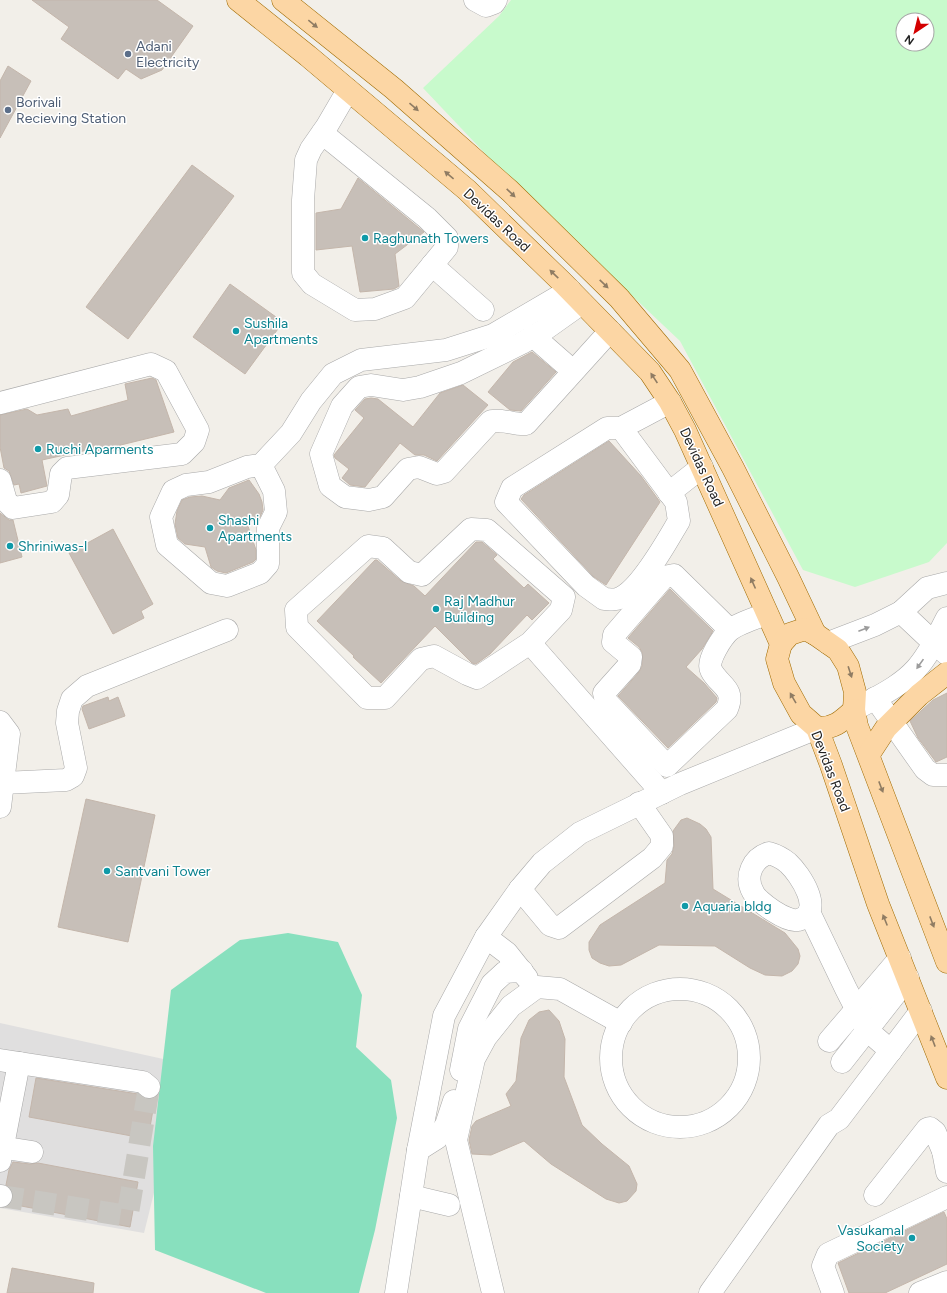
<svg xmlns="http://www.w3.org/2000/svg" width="947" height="1293" viewBox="0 0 947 1293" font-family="Figtree,sans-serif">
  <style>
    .residential { fill: #e0dfdf }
    .park { fill: #c8facc; fill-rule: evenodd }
    .pitch { fill: #88e0be }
    .building { fill: #c7bfb8; stroke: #c4b6ab }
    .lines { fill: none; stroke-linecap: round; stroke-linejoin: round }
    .minor-tunnel { stroke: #c8c6c1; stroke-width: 22; stroke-dasharray: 22 11; stroke-linecap: butt }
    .minor-casing { stroke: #a9a9a9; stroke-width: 23 }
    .major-casing { stroke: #a06b00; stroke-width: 23 }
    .minor { stroke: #fff; stroke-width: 22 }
    .major { stroke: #fcd6a4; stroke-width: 22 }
    .oneway { fill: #8f7c63 }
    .oneway2 { fill: #9c9c9c }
    .service-dot { fill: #5c6f8a; stroke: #fff; stroke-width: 1.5 }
    .culture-dot { fill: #0f9aa8; stroke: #fff; stroke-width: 1.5 }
    .labels { text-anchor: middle; stroke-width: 3; stroke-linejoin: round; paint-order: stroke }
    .service-label { font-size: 14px; fill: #4e5e75; stroke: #fff; text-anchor: start }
    .street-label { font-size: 14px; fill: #222; stroke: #fff }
    .culture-label { font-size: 14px; fill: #0d838f; stroke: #fff; text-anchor: start }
  </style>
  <rect width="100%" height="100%" fill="#f2efe9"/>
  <!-- residential -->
  <path class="residential" d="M0,1023L186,1064L144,1233L0,1208Z"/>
  <!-- park -->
  <path class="park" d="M511,0H947V543L929,562L855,587L803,570L680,341L517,187L423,88L499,16ZM903,20H927V44H903Z"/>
  <!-- pitch -->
  <path class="pitch" d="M288,933L338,942L362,995L356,1047L391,1080L397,1118L375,1230L359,1293H266L155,1250L153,1146L171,990L240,940Z"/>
  <!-- building -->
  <g class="building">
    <path d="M32,0H157L193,26L162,70L141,79L126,69L118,79L61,39L69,27Z"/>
    <path d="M8,66L31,81L0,138V81Z"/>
    <path d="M192,165L234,196L128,339L86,307Z"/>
    <path d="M358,178L424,232L395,254L399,286L394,289L360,292L352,246L316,250V213L341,209Z"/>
    <path d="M230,284L283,322L245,374L193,337Z"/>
    <path d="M532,352L556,372L521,411L510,410L488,392L513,362Z"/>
    <path d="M152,378L156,380L174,432L92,452V449L42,460L47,486L21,493L19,484L14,485L9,471L4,468L0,447V415L27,409L37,415L68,409L71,416L128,400L125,384Z"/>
    <path d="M463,385L488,405L437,461L424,455H415L400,443L365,487L350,485L342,478L349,469L335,458L334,455L364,418L355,410L365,399L371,398L378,399L413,427L440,393Z"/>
    <path d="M609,441L641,476L660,502L606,585L594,577L521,499L524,495Z"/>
    <path d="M249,480L259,494L262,502L263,510L260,517L247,523L256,550V559L253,562L226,573L217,571L211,567L205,547L185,544L178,538L175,524L177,511L182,500L190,497L202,496L220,500L229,488Z"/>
    <path d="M0,513L9,520H13L22,557L0,563Z"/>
    <path d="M113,529L153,604L141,611L144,618L113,634L69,553Z"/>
    <path d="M476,542H482L497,555L493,559L524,588L528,584L549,603L532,620L527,615L490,654L476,664L472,663L435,626L381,683L353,657L354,656L317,621L375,560H377L401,581L414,586L425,596Z"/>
    <path d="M670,589L713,631L702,649L686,667L704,683L717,698L716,702L668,748L618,696L639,672L642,666V652L639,647L628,638Z"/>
    <path d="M947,693V757L936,762L918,738L910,721L933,700Z"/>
    <path d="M108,697L109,701L118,697L125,716L89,729L82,709L83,706Z"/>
    <path d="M86,799L155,815L128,942L58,927Z"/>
    <path d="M687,818L700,824L706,829L711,837L713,889L785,933L798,949L800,956L798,964L792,971L782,976L765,975L750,968L715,946L659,945L621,965L609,966L600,963L592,958L589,950V942L600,925L665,883L667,860L672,854L674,846L673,831L681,820Z"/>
    <path d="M549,1010L559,1021L565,1039L564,1077L582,1125L602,1144L629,1166L637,1184L636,1191L627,1201L619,1203L606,1199L551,1164L524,1141L491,1155L472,1154L469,1140L472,1126L476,1121L511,1106L506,1094L516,1081L521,1038L529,1020L539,1012Z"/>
    <path d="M36,1078L138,1094L147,1099L155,1098L148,1139L29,1117Z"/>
    <path d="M13,1162L30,1164L38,1163L138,1182L130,1227L11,1204L13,1196L12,1189L6,1185L9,1170Z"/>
    <path d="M944,1212L947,1219V1264L885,1293H849L838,1263Z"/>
    <path d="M12,1268L94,1283L93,1293H7Z"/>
  </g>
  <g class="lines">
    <!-- minor-tunnel -->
    <path class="minor-tunnel" d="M1,1196L121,1215L128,1213L149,1087"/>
    <defs>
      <g id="minor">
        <path d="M475,0L486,6L494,3L496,0"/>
        <path d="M322,133L427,218L447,238V247L405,298L375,309L355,310L312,284L303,273V200L306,160L311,149L327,126L348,90"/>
        <path d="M432,265L483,310"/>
        <path d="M582,303L544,330L522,343L461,373L420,387L403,390L371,385L359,387L342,406L321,454L330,486L345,497L369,500L383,497L408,469L419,467L437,474L444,472L491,421C504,419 514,425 526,424L610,331"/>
        <path d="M533,336L573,371"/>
        <path d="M0,403L151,364L166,371L198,430L194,442L182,454L67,468L61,474L58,495L52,502L13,508L6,501L0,480"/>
        <path d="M621,428L676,502L679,521C667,541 639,593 617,599C613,600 608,599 604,599L586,586L506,502L512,488L607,428H621L670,402"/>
        <path d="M261,465L274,491L276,512L268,528V564L260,573L227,586L211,583L167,545L161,517L173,491L186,485L209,482L247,467L261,465L291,433L311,401L333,374L361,360L446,350L493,335L570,290"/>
        <path d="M669,493L702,467"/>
        <path d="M901,612L934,643L947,654"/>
        <path d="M730,630L674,575L664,577L614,635L613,642L631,657L630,664L604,693L606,701L667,766L727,709C736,688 719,686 711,670C706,661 723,636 730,630C736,625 758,617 767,614"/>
        <path d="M530,643L477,678L467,674L434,656L421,659L385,698H367L297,627L296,610L368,546L383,548L409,572L422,575L471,529L487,530L564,597L561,610L530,643L662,793"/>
        <path d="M828,643L875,625L901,612L927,588L947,583"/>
        <path d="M875,698L925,769L933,775H947"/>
        <path d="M854,710C875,698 900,687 916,669C929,655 938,635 947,618"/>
        <path d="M0,722L9,734L0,807"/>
        <path d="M3,783L66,780L73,776L76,768L67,723L68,711L72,699L87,686L227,630"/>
        <path d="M769,853C776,855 782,858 788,863C800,874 826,913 798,920C788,923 757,902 753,892C744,876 753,858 769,853Z"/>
        <path d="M520,889L550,925L559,928L652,858L662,846V836L639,803"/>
        <path d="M809,912L846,989L867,1030L891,1051"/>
        <path d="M486,937L507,953L527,978"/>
        <circle cx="680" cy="1058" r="69"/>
        <path d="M829,1041L900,958"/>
        <path d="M0,1060L143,1082L149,1087"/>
        <path d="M842,1062L908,978"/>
        <path d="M461,1070L469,1029L492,984L505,972L522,971"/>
        <path d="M0,1147L32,1152"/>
        <path d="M947,1148L943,1151L947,1172"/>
        <path d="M418,1150L437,1138L446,1125L454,1101"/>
        <path d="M0,1161L19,1063"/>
        <path d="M875,1195L927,1129L930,1128L935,1132L943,1151"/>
        <path d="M0,1196H1"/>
        <path d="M411,1196L449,1205"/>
        <path d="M396,1293L418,1150L444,1016L486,937L520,889L542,863L580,833L680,784L817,728"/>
        <path d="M493,1293L456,1140L474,1059L486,1037L511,1006L537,987L560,989L621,1023"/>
        <path d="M710,1293L829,1125L839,1119L921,1011"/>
        <path d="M833,1293L823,1266L828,1254L947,1197"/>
        <path d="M920,1293L947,1282"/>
      </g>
      <g id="major">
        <path d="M238,0L308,56L467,190L563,283L650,372L670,402L685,430L781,644L777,659L784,683L801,714L817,728L831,765L878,904L947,1078"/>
        <path d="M283,0L394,89L510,191L619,298L680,370L733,468L788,577L815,634"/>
        <path d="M781,644L790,634L805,629L815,634L838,650L848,666L855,692L854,710L857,726L947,962"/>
        <path d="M817,728C834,729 842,721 854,710"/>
        <path d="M869,754L886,728L919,695L947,673"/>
      </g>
    </defs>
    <!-- minor casing -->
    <use href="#minor" class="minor-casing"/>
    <!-- major casing -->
    <use href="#major" class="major-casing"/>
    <!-- minor -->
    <use href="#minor" class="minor"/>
    <!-- major -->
    <use href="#major" class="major"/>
  </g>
  <!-- one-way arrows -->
  <defs><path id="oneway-solid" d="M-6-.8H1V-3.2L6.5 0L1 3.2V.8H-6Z"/></defs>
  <g class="oneway">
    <use href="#oneway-solid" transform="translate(313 24) rotate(39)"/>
    <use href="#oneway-solid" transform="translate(414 107) rotate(41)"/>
    <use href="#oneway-solid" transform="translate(449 175) rotate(-140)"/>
    <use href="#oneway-solid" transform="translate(511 193) rotate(44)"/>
    <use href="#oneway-solid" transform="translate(554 274) rotate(-136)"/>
    <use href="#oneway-solid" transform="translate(604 284) rotate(44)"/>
    <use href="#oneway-solid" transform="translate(654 378) rotate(-124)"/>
    <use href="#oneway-solid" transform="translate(753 583) rotate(-114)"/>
    <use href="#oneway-solid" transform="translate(850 672) rotate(72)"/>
    <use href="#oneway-solid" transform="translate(793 698) rotate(-120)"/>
    <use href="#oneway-solid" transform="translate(881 787) rotate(69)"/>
    <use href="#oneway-solid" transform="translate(885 920) rotate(-112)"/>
    <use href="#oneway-solid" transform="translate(932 922) rotate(69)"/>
    <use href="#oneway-solid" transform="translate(933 1041) rotate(-111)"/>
  </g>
  <g class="oneway2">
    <use href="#oneway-solid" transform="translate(864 629) rotate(-21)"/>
    <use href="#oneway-solid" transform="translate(920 664) rotate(125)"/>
  </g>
  <!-- markers -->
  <g class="service-dot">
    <circle cx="128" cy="54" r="4"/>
    <circle cx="8" cy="110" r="4"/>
  </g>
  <g class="culture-dot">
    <circle cx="365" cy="238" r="4"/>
    <circle cx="236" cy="331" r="4"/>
    <circle cx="38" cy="449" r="4"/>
    <circle cx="210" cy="528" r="4"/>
    <circle cx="10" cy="546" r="4"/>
    <circle cx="436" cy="609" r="4"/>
    <circle cx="107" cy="871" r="4"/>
    <circle cx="685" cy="906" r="4"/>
    <circle cx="912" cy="1238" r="4"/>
  </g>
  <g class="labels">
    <!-- service labels -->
    <g class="service-label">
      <text x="136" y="51">Adani<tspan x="136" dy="16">Electricity</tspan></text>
      <text x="16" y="107">Borivali<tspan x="16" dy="16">Recieving Station</tspan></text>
    </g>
    <!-- street labels -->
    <g class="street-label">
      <text transform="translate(497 220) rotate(43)" y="5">Devidas Road</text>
      <text transform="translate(702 467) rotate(65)" y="5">Devidas Road</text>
      <text transform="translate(831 771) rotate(69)" y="5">Devidas Road</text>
    </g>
    <!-- culture labels -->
    <g class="culture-label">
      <text x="373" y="243">Raghunath Towers</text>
      <text x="244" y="328">Sushila<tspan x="244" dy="16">Apartments</tspan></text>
      <text x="46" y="454">Ruchi Aparments</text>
      <text x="218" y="525">Shashi<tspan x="218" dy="16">Apartments</tspan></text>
      <text x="18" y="551">Shriniwas-I</text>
      <text x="444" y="606">Raj Madhur<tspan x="444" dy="16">Building</tspan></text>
      <text x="115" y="876">Santvani Tower</text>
      <text x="693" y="911">Aquaria bldg</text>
      <text x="904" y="1235" text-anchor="end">Vasukamal<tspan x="904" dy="16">Society</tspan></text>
    </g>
  </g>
  <!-- north arrow -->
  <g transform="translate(915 32) rotate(215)"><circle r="19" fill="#ffffff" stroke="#a7a7a7"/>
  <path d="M0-3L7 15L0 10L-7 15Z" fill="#d40000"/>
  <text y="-6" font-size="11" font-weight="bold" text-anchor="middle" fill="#222222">N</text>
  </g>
</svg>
